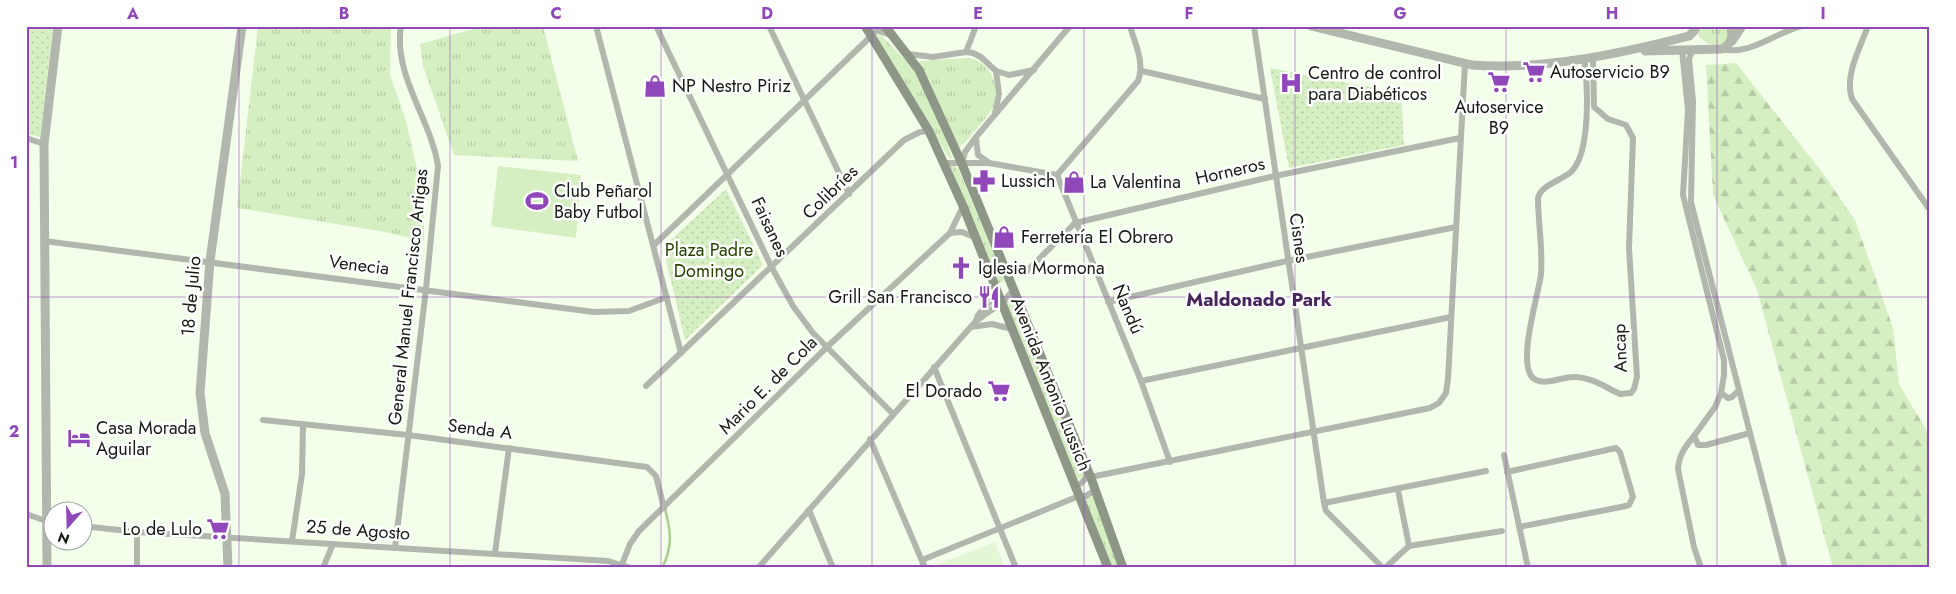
<svg xmlns="http://www.w3.org/2000/svg" width="1956" height="594" viewBox="0 0 1956 594" font-family="Jost,sans-serif">
  <style>
    .built { fill: #e4f6d6 }
    .grass { fill: url(#grass-tufts) }
    .forest { fill: url(#forest-firs) }
    .park { fill: url(#park-dots) }
    .pitch { fill: #d6efc2 }
    .lines { fill: none; stroke-linecap: round; stroke-linejoin: round }
    .stream { stroke: #abcc8f; stroke-width: 2.5 }
    .minor { stroke: #b1b7ac; stroke-width: 6 }
    .tertiary { stroke: #b1b7ac; stroke-width: 9 }
    .secondary { stroke: #8d9687; stroke-width: 9 }
    .grid { fill: none; stroke: #9047ba; stroke-width: 1; stroke-opacity: 0.55 }
    .labels { text-anchor: middle; stroke-width: 5; stroke-linejoin: round; paint-order: stroke }
    .poi-label { font-size: 18px; fill: #161b12; stroke: #fff; text-anchor: start }
    .street-label { font-size: 18px; fill: #161b12; stroke: #fff }
    .park-label { font-size: 18px; fill: #274300; stroke: #fff }
    .neighbourhood-label { font-size: 19px; font-weight: bold; fill: #48255d; stroke: #fff }
    .neatline { fill: none; stroke: #9047ba; stroke-width: 2 }
    .grid-label { font-size: 16px; text-anchor: middle; font-weight: bold; fill: #9047ba }
  </style>
  <defs>
    <pattern id="grass-tufts" width="24" height="20" patternUnits="userSpaceOnUse" patternTransform="scale(1.25)"><rect width="24" height="20" fill="#d6efc2"/><path d="M3 7l-1-3M5 7V3M7 7l1-3M15 17l-1-3M17 17v-4M19 17l1-3" fill="none" stroke="#b7cca6"/></pattern>
    <pattern id="forest-firs" width="22" height="20" patternUnits="userSpaceOnUse" patternTransform="scale(1.25)"><rect width="22" height="20" fill="#d6efc2"/><path d="M5 1l3.5 6h-7zM16 11l3.5 6h-7z" fill="#b7cca6"/></pattern>
    <pattern id="park-dots" width="8" height="8" patternUnits="userSpaceOnUse" patternTransform="scale(1.25)"><rect width="8" height="8" fill="#d6efc2"/><path d="M2 2h.1M6 6h.1" fill="none" stroke="#b7cca6" stroke-width="1.8" stroke-linecap="round"/></pattern>
  </defs>
  <rect width="100%" height="100%" fill="#f4ffeb"/>
  <!-- built -->
  <path class="built" d="M995,542L1005,568H937L936,565Z"/>
  <!-- grass -->
  <g class="grass">
    <path d="M258,26H391L390,75L406,121L424,200V241L380,231L237,208Z"/>
    <path d="M484,26H543L578,161L454,155L423,66L420,44Z"/>
    <path d="M1704,26H1723L1728,32V39L1722,45L1708,44L1699,37V30Z"/>
    <path d="M879,33L914,69L945,137L952,158H949L876,36Z"/>
    <path d="M968,58C990,61 1001,85 993,106C990,114 981,123 975,131C970,136 965,144 959,147L919,61Z"/>
    <path d="M950,165L958,168L1005,280L998,284Z"/>
    <path d="M1012,298L1086,475L1077,480L1005,303Z"/>
    <path d="M1093,496L1120,568H1112L1085,499Z"/>
  </g>
  <!-- forest -->
  <path class="forest" d="M1736,63L1822,172L1855,220L1893,328L1899,384L1930,436V568H1833L1757,290L1713,195L1706,65Z"/>
  <!-- park -->
  <g class="park">
    <path d="M26,26H53L40,137L26,133Z"/>
    <path d="M1270,68L1401,93L1404,145L1289,168Z"/>
    <path d="M726,189L763,265L685,340L663,247Z"/>
  </g>
  <!-- pitch -->
  <path class="pitch" d="M498,166L581,175L576,238L491,226Z"/>
  <g class="lines">
    <!-- stream -->
    <path class="stream" d="M662,568C673,547 671,531 665,509"/>
    <!-- minor -->
    <g class="minor">
      <path d="M596,26L681,353"/>
      <path d="M656,26L772,268L793,306L813,333L893,414"/>
      <path d="M769,26L849,194"/>
      <path d="M1254,26L1324,503L1326,511L1383,568"/>
      <path d="M1868,26C1860,48 1844,76 1852,99L1930,210"/>
      <path d="M1722,49C1750,56 1776,32 1802,26"/>
      <path d="M1682,50L1688,110L1683,195L1724,360V375L1721,393L1715,407L1694,436L1698,445H1706L1750,433L1691,202L1693,101L1689,59L1693,49"/>
      <path d="M966,52L976,26"/>
      <path d="M908,54L933,57L966,52L973,53L981,57L996,71L999,94L995,113"/>
      <path d="M1584,58C1588,85 1591,153 1571,172C1562,180 1541,185 1538,198C1538,223 1543,249 1541,274C1539,294 1514,370 1536,380C1547,385 1562,377 1574,377C1591,377 1605,387 1620,394L1631,393L1634,389L1637,377L1629,248L1633,138L1626,125L1608,119L1594,107L1593,57"/>
      <path d="M996,71L1009,75L1034,70"/>
      <path d="M1142,71L1265,99"/>
      <path d="M26,138L44,144"/>
      <path d="M976,138L978,155L988,162"/>
      <path d="M944,163H989L1057,175L1141,381L1170,462"/>
      <path d="M962,164L965,152L976,137L1070,26"/>
      <path d="M1057,175L1138,81C1145,62 1135,44 1130,26"/>
      <path d="M950,233L962,232L974,237"/>
      <path d="M44,241L594,312L629,311L667,297"/>
      <path d="M654,245L865,42L877,30L890,35"/>
      <path d="M1026,272L1075,223L1275,176L1460,138"/>
      <path d="M1108,302L1287,261L1456,227"/>
      <path d="M976,321L1004,301L1014,289"/>
      <path d="M971,327L992,324L1012,329"/>
      <path d="M934,367L1016,568"/>
      <path d="M1141,381L1451,317"/>
      <path d="M646,386L904,140L920,132L929,131"/>
      <path d="M1721,393L1728,398L1732,397L1738,391"/>
      <path d="M263,420L408,435L647,467L656,476L664,508"/>
      <path d="M1750,433L1785,568"/>
      <path d="M1694,436C1685,447 1679,455 1678,469L1694,547L1701,568"/>
      <path d="M870,439L925,568"/>
      <path d="M1504,455L1528,568"/>
      <path d="M1507,472L1616,448L1620,452L1633,497L1629,505L1626,506L1519,527"/>
      <path d="M1076,488L1086,478L1430,408L1439,403L1446,393L1448,379L1465,63"/>
      <path d="M1398,490L1409,546"/>
      <path d="M1324,503L1486,471"/>
      <path d="M809,510L833,568"/>
      <path d="M26,514L52,523"/>
      <path d="M82,526L137,532L608,561L631,568"/>
      <path d="M137,532V568"/>
      <path d="M292,541L302,474L303,424"/>
      <path d="M395,548L426,289L438,166C431,119 393,76 401,26"/>
      <path d="M495,553L509,448"/>
      <path d="M922,560L1079,496H1086L1095,490"/>
      <path d="M621,567L630,544L639,531L827,347L950,233L963,206"/>
      <path d="M323,568L333,544"/>
      <path d="M758,568L976,321L978,315L997,294"/>
      <path d="M1385,568L1409,546L1502,531"/>
    </g>
    <!-- tertiary -->
    <g class="tertiary">
      <path d="M1311,26L1472,65C1545,70 1619,54 1689,36L1695,30"/>
      <path d="M1732,41L1742,26"/>
      <path d="M1645,51L1722,49C1732,44 1734,36 1730,26"/>
      <path d="M47,568L44,144L58,26"/>
      <path d="M228,568L225,494L205,433L200,393L210,261L242,26"/>
    </g>
    <!-- secondary -->
    <g class="secondary">
      <path d="M865,26L929,131L963,206L1108,568"/>
      <path d="M885,26L919,70L962,164L1091,478L1123,568"/>
    </g>
  </g>
  <!-- grid -->
  <path class="grid" d="M239,26V568M450,26V568M661,26V568M872,26V568M1084,26V568M1295,26V568M1506,26V568M1717,26V568M26,297H1930"/>
  <!-- icons -->
  <defs>
    <symbol id="supermarket-bare" viewBox="-9 -9 18 18"><path d="M-6-5.5h2.5l.6 2H6L4.5 2H-2.5L-4.4-4H-6ZM-1.5 3.2a1.3 1.3 0 1 0 .1 0ZM3 3.2a1.3 1.3 0 1 0 .1 0Z" fill="#9047ba" stroke="#fff" stroke-width="2.5" paint-order="stroke"/></symbol>
    <symbol id="hospital-bare" viewBox="-9 -9 18 18"><path d="M-5-5h3v3.5h4V-5h3V5h-3V1.5h-4V5h-3Z" fill="#9047ba" stroke="#fff" stroke-width="2.5" paint-order="stroke"/></symbol>
    <symbol id="shop-bare" viewBox="-9 -9 18 18"><path d="M-5-2.5h2.3a2.7 3.5 0 0 1 5.4 0H5L5.5 6h-11ZM-1.5-2.5h3a1.5 2.3 0 0 0-3 0Z" fill="#9047ba" stroke="#fff" stroke-width="2.5" paint-order="stroke"/></symbol>
    <symbol id="pharmacy-bare" viewBox="-9 -9 18 18"><path d="M-2-6h4v4h4v4h-4v4h-4v-4h-4v-4h4Z" fill="#9047ba" stroke="#fff" stroke-width="2.5" paint-order="stroke"/></symbol>
    <symbol id="stadium-bare" viewBox="-9 -9 18 18"><path d="M0-5a6.5 5 0 1 0 0 10a6.5 5 0 1 0 0-10ZM-3.5-1.8h7v3.6h-7Z" fill="#9047ba" stroke="#fff" stroke-width="2.5" paint-order="stroke"/></symbol>
    <symbol id="church-bare" viewBox="-9 -9 18 18"><path d="M-1.2-6h2.4v3.5h3.3v2.4h-3.3V6h-2.4V-.1h-3.3v-2.4h3.3Z" fill="#9047ba" stroke="#fff" stroke-width="2.5" paint-order="stroke"/></symbol>
    <symbol id="restaurant-bare" viewBox="-9 -9 18 18"><path d="M-5-6h1v4h1v-4h1v4h1v-4h1v5L-1.5 .5V6h-2V.5L-5-1ZM5-6V6H3V1.5H1.5Q1.5-4 5-6Z" fill="#9047ba" stroke="#fff" stroke-width="2.5" paint-order="stroke"/></symbol>
    <symbol id="hotel-bare" viewBox="-9 -9 18 18"><path d="M-6-4.5h1.5V1H6V5H4.5V3h-9V5H-6ZM-4 0a1.8 1.8 0 1 1 3.6 0ZM.5 0V-2.5h3Q6-2.5 6 0Z" fill="#9047ba" stroke="#fff" stroke-width="2.5" paint-order="stroke"/></symbol>
  </defs>
  <g fill-rule="evenodd">
    <use href="#supermarket-bare" x="1518" y="56" width="32" height="32"/>
    <use href="#supermarket-bare" x="1483" y="66" width="32" height="32"/>
    <use href="#hospital-bare" x="1275" y="67" width="32" height="32"/>
    <use href="#shop-bare" x="639" y="70" width="32" height="32"/>
    <use href="#pharmacy-bare" x="968" y="165" width="32" height="32"/>
    <use href="#shop-bare" x="1058" y="166" width="32" height="32"/>
    <use href="#stadium-bare" x="521" y="185" width="32" height="32"/>
    <use href="#shop-bare" x="988" y="221" width="32" height="32"/>
    <use href="#church-bare" x="945" y="252" width="32" height="32"/>
    <use href="#restaurant-bare" x="973" y="281" width="32" height="32"/>
    <use href="#supermarket-bare" x="983" y="375" width="32" height="32"/>
    <use href="#hotel-bare" x="63" y="422" width="32" height="32"/>
    <use href="#supermarket-bare" x="202" y="513" width="32" height="32"/>
  </g>
  <g class="labels">
    <!-- poi labels -->
    <g class="poi-label">
      <text x="1550" y="78">Autoservicio B9</text>
      <text x="1308" y="79">Centro de control<tspan x="1308" dy="21">para Diabéticos</tspan></text>
      <text x="672" y="92">NP Nestro Piriz</text>
      <text x="1499" y="113" text-anchor="middle">Autoservice<tspan x="1499" dy="21">B9</tspan></text>
      <text x="1001" y="187">Lussich</text>
      <text x="1090" y="188">La Valentina</text>
      <text x="554" y="197">Club Peñarol<tspan x="554" dy="21">Baby Futbol</tspan></text>
      <text x="1021" y="243">Ferretería El Obrero</text>
      <text x="978" y="274">Iglesia Mormona</text>
      <text x="972" y="303" text-anchor="end">Grill San Francisco</text>
      <text x="982" y="397" text-anchor="end">El Dorado</text>
      <text x="96" y="434">Casa Morada<tspan x="96" dy="21">Aguilar</tspan></text>
      <text x="202" y="535" text-anchor="end">Lo de Lulo</text>
    </g>
    <!-- street labels -->
    <g class="street-label">
      <text transform="translate(1230 171) rotate(-13)" y="6">Horneros</text>
      <text transform="translate(830 192) rotate(-44)" y="6">Colibríes</text>
      <text transform="translate(770 227) rotate(65)" y="6">Faisanes</text>
      <text transform="translate(1299 238) rotate(82)" y="6">Cisnes</text>
      <text transform="translate(359 265) rotate(7)" y="6">Venecia</text>
      <text transform="translate(191 296) rotate(-85)" y="6">18 de Julio</text>
      <text transform="translate(408 297) rotate(-84)" y="6">General Manuel Francisco Artigas</text>
      <text transform="translate(1128 309) rotate(67)" y="6">Ñandú</text>
      <text transform="translate(1620 348) rotate(-92)" y="6">Ancap</text>
      <text transform="translate(1051 384) rotate(68)" y="6">Avenida Antonio Lussich</text>
      <text transform="translate(768 385) rotate(-45)" y="6">Mario E. de Cola</text>
      <text transform="translate(480 429) rotate(7)" y="6">Senda A</text>
      <text transform="translate(358 530) rotate(4)" y="6">25 de Agosto</text>
    </g>
    <!-- park labels -->
    <g class="park-label">
      <text x="709" y="256">Plaza Padre<tspan x="709" dy="21">Domingo</tspan></text>
    </g>
    <!-- neighbourhood labels -->
    <g class="neighbourhood-label">
      <text x="1259" y="306">Maldonado Park</text>
    </g>
  </g>
  <!-- border -->
  <rect width="1956" height="594" fill="none" stroke="#ffffff" stroke-width="55"/>
  <!-- north arrow -->
  <g transform="translate(68 526) rotate(200)"><circle r="24" fill="#ffffff" stroke="#a2a4a0"/>
  <path d="M0-4L9 19L0 12L-9 19Z" fill="#9047ba"/>
  <text y="-8" font-size="14" font-weight="bold" text-anchor="middle" fill="#161b12">N</text>
  </g>
  <rect x="28" y="28" width="1900" height="538" class="neatline"/>
  <g class="grid-label">
    <text x="133" y="19">A</text>
    <text x="344" y="19">B</text>
    <text x="556" y="19">C</text>
    <text x="767" y="19">D</text>
    <text x="978" y="19">E</text>
    <text x="1189" y="19">F</text>
    <text x="1400" y="19">G</text>
    <text x="1612" y="19">H</text>
    <text x="1823" y="19">I</text>
    <text x="14" y="168">1</text>
    <text x="14" y="437">2</text>
  </g>
</svg>
